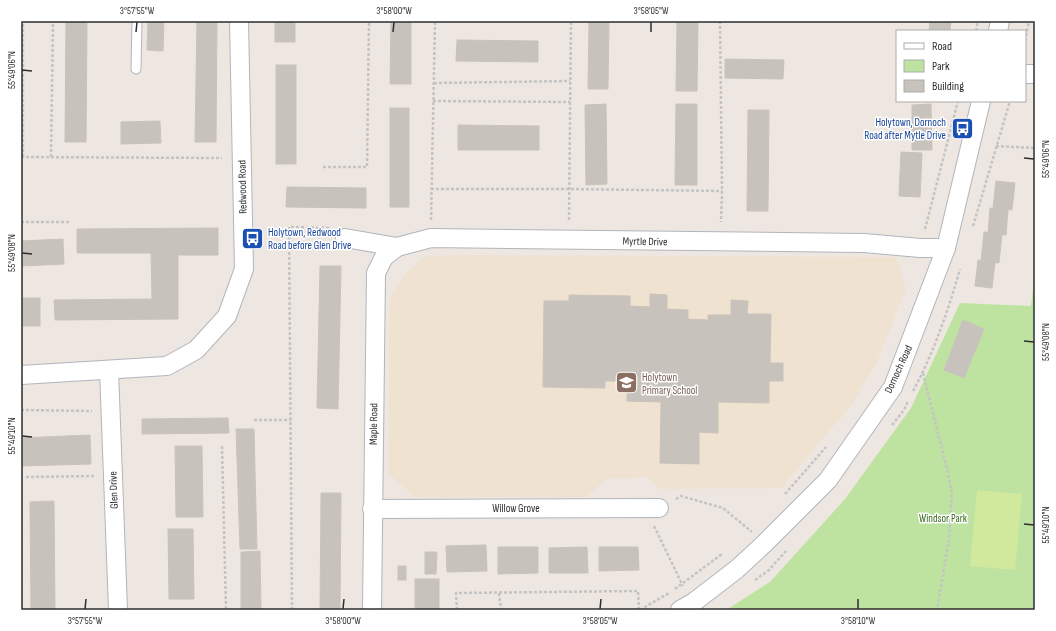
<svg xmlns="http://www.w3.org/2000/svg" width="1056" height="631" viewBox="0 0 1056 631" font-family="'Sofia Sans Condensed',sans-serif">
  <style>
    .education { fill: #efe2d1 }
    .green { fill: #bee3a0 }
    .pitch { fill: #d1e99c }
    .building { fill: #c7c2bc; stroke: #cac3ba }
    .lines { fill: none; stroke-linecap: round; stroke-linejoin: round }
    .service-casing { stroke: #b1b5bd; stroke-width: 11 }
    .minor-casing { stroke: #b1b5bd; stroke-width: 20 }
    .path { stroke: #c4c4c4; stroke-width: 2.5; stroke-dasharray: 3 2; stroke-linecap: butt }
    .service { stroke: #fff; stroke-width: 9 }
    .minor { stroke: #fff; stroke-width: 18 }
    .ticks { fill: none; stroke: #2e2e2e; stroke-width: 1.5 }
    .labels { text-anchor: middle; stroke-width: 3; stroke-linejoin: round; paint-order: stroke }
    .transit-label { font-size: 11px; fill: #164399; stroke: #fff; text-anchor: end }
    .street-label { font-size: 11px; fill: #2e2e2e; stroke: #fff }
    .education-label { font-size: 11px; fill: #785e54; stroke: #fff; text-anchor: start }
    .park-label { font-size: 11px; fill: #366b1d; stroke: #fff }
    .neatline { fill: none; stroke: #2e2e2e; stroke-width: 1.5 }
    .ticks-label { font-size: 10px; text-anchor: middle; fill: #2e2e2e }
  </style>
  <rect width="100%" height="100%" fill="#eee7e1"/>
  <!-- education -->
  <path class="education" d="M449,255L896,257L906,289L877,362L852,404L781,488L660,489L647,477L606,479L587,497H415L389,474V312L391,294L406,273L424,257Z"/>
  <!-- green -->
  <path class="green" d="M1035,273V610H726L770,582L845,499L911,408L960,303L1031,306Z"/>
  <!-- pitch -->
  <path class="pitch" d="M977,490L1022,494L1015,570L970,566Z"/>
  <!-- building -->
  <g class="building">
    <path d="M66,21H87L86,142H65Z"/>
    <path d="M148,21H164L163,51L147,50Z"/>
    <path d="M197,21H217L216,142H195Z"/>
    <rect x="275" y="21" width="20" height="21"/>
    <path d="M391,21H411V84H390Z"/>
    <path d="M589,21H609L608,89H588Z"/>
    <path d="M677,21H698L697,91H676Z"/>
    <path d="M930,21H951L950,31H929Z"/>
    <path d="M457,40L538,41V62L456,61Z"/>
    <path d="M725,59L784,60L783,79L725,78Z"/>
    <rect x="276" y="65" width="20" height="99"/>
    <path d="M606,104L607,184L586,185L585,105Z"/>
    <path d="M676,104H697V185H675Z"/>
    <path d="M931,104L932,150H912V105Z"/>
    <rect x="390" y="108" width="19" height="99"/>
    <path d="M748,110H769L768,211H747Z"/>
    <path d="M160,121L161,143L121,144V122Z"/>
    <path d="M458,125L539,126V150H458Z"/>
    <path d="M901,152L922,153L920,197L899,196Z"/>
    <path d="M996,181L1015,183L1012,210L993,208Z"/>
    <path d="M287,187L366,188V208L286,207Z"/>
    <path d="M990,208L1008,210L1006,235L988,233Z"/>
    <path d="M218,228V255H178V319L55,320L54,300L152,299L151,253H77V229Z"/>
    <path d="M984,232L1002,234L999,263L981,261Z"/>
    <path d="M63,239L64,264L21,266V241Z"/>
    <path d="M978,260L995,262L992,288L975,286Z"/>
    <path d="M320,266H341L338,409L317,408Z"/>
    <path d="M650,294L667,295V309L688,310V319L708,320V315H731V300L748,301L747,314H771L770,363H783V381H769V403L718,402V433L699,432V464L660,463L661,402L627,401V381H605V388L543,387L544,301H569V295L630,296V306L650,307Z"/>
    <rect x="21" y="298" width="19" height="28"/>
    <path d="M963,320L984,329L964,378L944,370Z"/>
    <path d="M228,418L229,433L142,434V419Z"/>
    <path d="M236,429H254L257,549H240Z"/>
    <path d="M90,435L91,464L21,466V438Z"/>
    <path d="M175,446H202L203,517H176Z"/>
    <path d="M321,493H341L340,610H320Z"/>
    <path d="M54,501L55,610H31L30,502Z"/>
    <path d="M168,529H193L194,599H169Z"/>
    <path d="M486,545L487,571L447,572L446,546Z"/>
    <path d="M498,547H538V573L498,574Z"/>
    <path d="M587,547L588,573H549V548Z"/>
    <path d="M599,547H638L639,570L599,571Z"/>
    <path d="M260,551L261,610H241V552Z"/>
    <path d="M425,552H437L436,574H425Z"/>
    <rect x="398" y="566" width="8" height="14"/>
    <rect x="415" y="579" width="24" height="31"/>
  </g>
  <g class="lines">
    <defs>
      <path id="service" d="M136,69L137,21"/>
      <g id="minor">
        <path d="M998,31L1000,21"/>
        <path d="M1025,74H1035"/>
        <path d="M345,238L397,247L431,238L864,243L920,248H946"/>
        <path d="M109,370L118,610"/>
        <path d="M21,375L167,366L196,350L227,316L244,269L239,21"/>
        <path d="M372,509L659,508"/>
        <path d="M372,610L376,273L384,257L397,247"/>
        <path d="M680,610L694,602L737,569L765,543L828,480L893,387L946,248L981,101"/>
      </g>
    </defs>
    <!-- service casing -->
    <use href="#service" class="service-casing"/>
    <!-- minor casing -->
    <use href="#minor" class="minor-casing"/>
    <!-- path -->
    <g class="path">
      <path d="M720,21L722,191L721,222"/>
      <path d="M976,31L978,21"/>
      <path d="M1025,41L1029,21"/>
      <path d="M434,83L570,81"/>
      <path d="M433,101L570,102"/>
      <path d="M996,146L1035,148"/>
      <path d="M21,157L222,158"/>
      <path d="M23,157V21"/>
      <path d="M51,157L53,21"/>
      <path d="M323,167H367L369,21"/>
      <path d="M431,189H570L722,191"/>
      <path d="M431,220L435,21"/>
      <path d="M569,220L571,21"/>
      <path d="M21,222H70"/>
      <path d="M973,226L1010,101"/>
      <path d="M925,229L958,101"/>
      <path d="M923,373L948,473L952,494L949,539L937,610"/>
      <path d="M913,391C934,352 948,311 960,269"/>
      <path d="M21,410L92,411"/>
      <path d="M254,420H291"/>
      <path d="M892,425L904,410L908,401"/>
      <path d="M222,446L226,610"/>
      <path d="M26,477L95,476"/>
      <path d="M785,494L826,447"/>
      <path d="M676,499L681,496L723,508L752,532"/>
      <path d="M654,526L683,586"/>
      <path d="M755,580L769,570L786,551"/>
      <path d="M675,589L722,554"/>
      <path d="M499,593L501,610"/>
      <path d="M292,610L289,227L330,228"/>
      <path d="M457,610L456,593L638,591L639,610"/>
      <path d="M640,610L669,593"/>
    </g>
    <!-- service -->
    <use href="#service" class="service"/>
    <!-- minor -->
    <use href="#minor" class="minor"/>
  </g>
  <!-- ticks -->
  <path class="ticks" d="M136,32L137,22M393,32L394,22M651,32V22M22,70L32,71M1024,158L1034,159M22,253L32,254M1024,341L1034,342M22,436L32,437M1024,524L1034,525M85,609L86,599M343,609L344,599M600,609L601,599M858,609V599"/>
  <!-- icons -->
  <defs>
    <symbol id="bus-square" viewBox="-11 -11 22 22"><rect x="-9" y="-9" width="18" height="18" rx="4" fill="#1a4fb4" stroke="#fff"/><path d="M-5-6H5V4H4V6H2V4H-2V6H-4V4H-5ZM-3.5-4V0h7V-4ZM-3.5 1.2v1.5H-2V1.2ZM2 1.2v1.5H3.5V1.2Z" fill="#fff"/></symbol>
    <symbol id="school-square" viewBox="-11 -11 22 22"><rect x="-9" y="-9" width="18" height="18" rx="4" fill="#8d6e63" stroke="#fff"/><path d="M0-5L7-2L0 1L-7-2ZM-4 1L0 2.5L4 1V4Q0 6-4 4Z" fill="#fff"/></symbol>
  </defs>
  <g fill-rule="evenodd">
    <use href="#bus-square" x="950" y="116" width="25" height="25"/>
    <use href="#bus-square" x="240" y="226" width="25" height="25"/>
    <use href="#school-square" x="614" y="370" width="25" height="25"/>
  </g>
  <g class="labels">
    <!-- transit labels -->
    <g class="transit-label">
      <text x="946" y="126">Holytown, Dornoch<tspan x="946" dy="13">Road after Mytle Drive</tspan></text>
      <text x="268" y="236" text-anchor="start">Holytown, Redwood<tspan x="268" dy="13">Road before Glen Drive</tspan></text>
    </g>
    <!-- street labels -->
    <g class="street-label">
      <text transform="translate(242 187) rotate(-91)" y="4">Redwood Road</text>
      <text transform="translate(645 241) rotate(1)" y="4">Myrtle Drive</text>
      <text transform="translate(898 369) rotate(-65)" y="4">Dornoch Road</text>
      <text transform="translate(373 424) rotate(-89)" y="4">Maple Road</text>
      <text transform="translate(113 490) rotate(-92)" y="4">Glen Drive</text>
      <text x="516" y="512">Willow Grove</text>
    </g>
    <!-- education labels -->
    <g class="education-label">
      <text x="642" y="381">Holytown<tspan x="642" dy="13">Primary School</tspan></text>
    </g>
    <!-- park labels -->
    <g class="park-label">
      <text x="943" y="522">Windsor Park</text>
    </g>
  </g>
  <!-- border -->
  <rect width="1056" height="631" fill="none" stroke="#ffffff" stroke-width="44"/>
  <!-- legend -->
  <rect x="896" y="30" width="130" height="72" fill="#ffffff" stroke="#ababab"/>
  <rect x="904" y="43" width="20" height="6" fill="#ffffff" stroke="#ababab"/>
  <text x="932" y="50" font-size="12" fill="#2e2e2e">Road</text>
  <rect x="904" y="60" width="20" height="12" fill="#bee3a0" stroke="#ababab"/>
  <text x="932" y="70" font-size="12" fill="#2e2e2e">Park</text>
  <rect x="904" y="80" width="20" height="12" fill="#c7c2bc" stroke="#ababab"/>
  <text x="932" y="90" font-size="12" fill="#2e2e2e">Building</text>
  <rect x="22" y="22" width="1012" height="587" class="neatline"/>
  <g class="ticks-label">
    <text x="137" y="14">3°57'55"W</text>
    <text x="394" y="14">3°58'00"W</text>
    <text x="651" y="14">3°58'05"W</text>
    <text transform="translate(11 70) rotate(-90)" y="4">55°49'06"N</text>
    <text transform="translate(1045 159) rotate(-90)" y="4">55°49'06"N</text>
    <text transform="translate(11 253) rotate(-90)" y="4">55°49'08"N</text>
    <text transform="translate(1045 342) rotate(-90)" y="4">55°49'08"N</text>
    <text transform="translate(11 436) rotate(-90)" y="4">55°49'10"N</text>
    <text transform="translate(1045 525) rotate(-90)" y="4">55°49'10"N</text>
    <text x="85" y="624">3°57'55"W</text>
    <text x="343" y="624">3°58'00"W</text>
    <text x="600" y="624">3°58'05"W</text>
    <text x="858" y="624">3°58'10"W</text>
  </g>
</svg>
